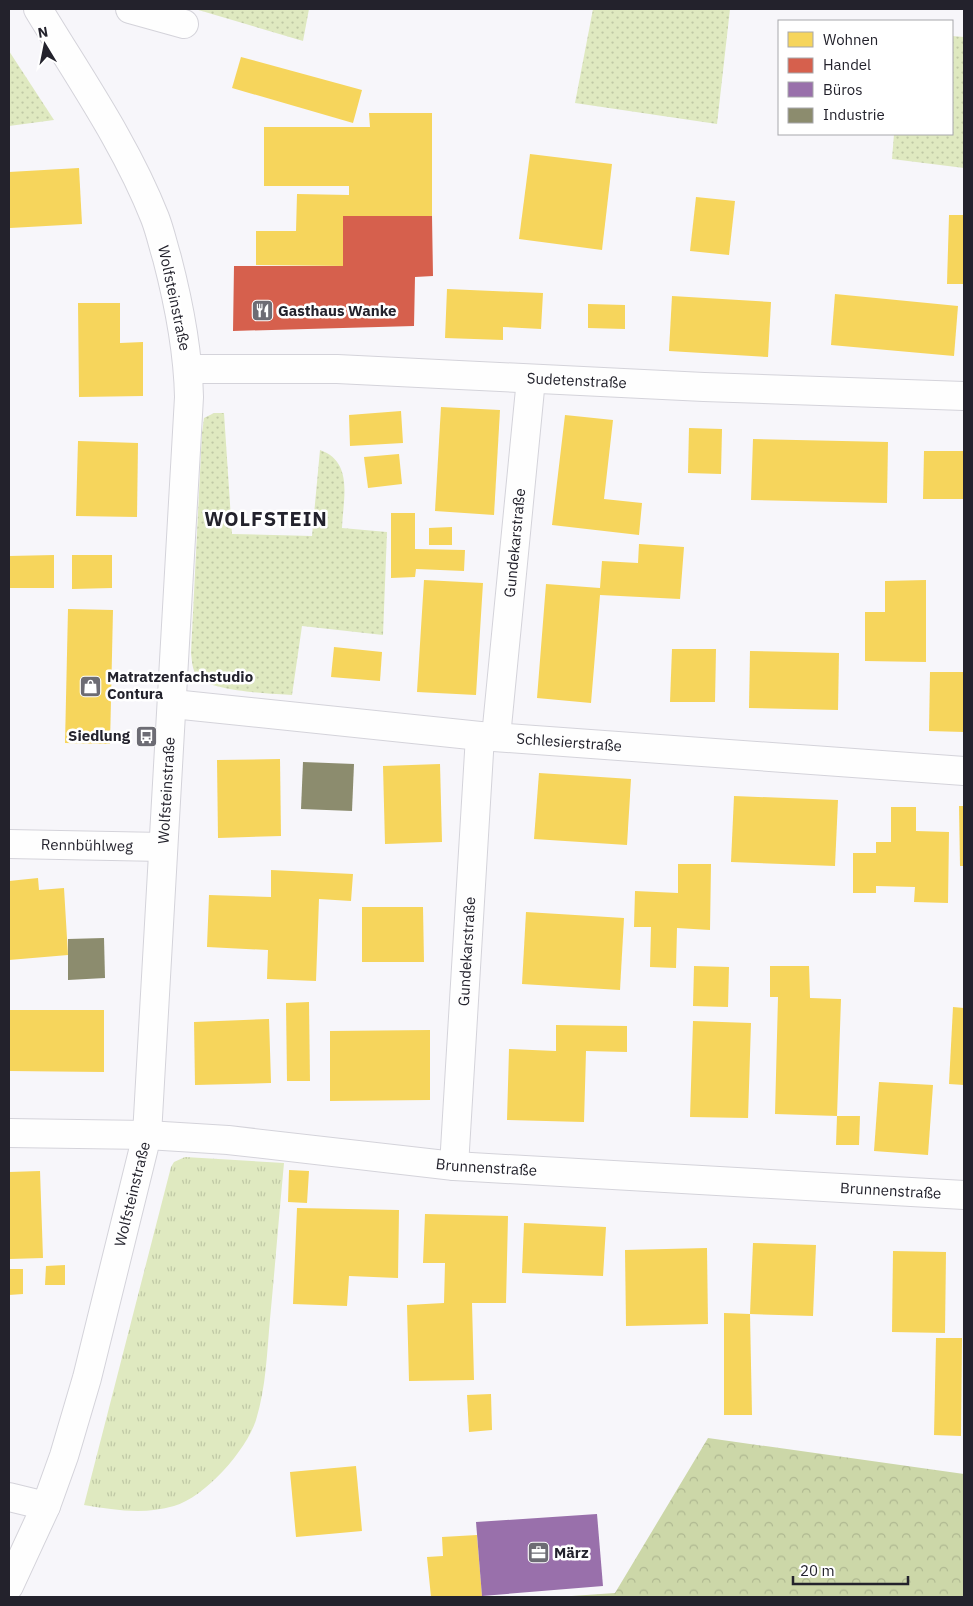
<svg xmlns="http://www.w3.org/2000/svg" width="973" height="1606" viewBox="0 0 973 1606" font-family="'IBM Plex Sans',sans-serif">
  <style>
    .grass { fill: url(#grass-dots) }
    .forest { fill: url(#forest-crowns) }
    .park { fill: url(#park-tufts) }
    .homes { fill: #f6d55c }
    .shops { fill: #d6604d }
    .offices { fill: #9970ab }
    .industry { fill: #8c8c6e }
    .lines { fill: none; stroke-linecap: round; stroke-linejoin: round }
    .minor-casing { stroke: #d4d3da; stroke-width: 30 }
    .minor { stroke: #fefefe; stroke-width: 28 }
    .labels { text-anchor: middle; stroke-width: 5; stroke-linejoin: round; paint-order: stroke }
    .street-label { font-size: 15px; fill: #23222c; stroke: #fff }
    .poi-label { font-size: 15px; font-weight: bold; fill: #23222c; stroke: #fff; text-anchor: start }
    .district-label { font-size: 20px; font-weight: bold; letter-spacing: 1px; fill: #23222c; stroke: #fff }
  </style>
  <defs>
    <pattern id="grass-dots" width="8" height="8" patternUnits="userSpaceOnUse" patternTransform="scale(1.25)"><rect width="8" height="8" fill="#dfe9c0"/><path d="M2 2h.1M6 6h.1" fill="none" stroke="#bfc8a5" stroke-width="1.8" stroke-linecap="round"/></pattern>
    <pattern id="forest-crowns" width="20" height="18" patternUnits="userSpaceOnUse" patternTransform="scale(1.25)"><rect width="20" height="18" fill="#ccd7a8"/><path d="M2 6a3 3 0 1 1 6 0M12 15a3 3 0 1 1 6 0" fill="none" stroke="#afb891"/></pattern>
    <pattern id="park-tufts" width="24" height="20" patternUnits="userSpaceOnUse" patternTransform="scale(1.25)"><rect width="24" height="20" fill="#dfe9c0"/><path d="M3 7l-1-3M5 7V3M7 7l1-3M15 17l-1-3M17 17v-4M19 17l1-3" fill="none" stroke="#bfc8a5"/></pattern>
  </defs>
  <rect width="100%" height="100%" fill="#f7f6fa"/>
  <!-- grass -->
  <g class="grass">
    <path d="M195,9H309L303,41Z"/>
    <path d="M593,9H730L717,124L575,103Z"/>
    <path d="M952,36L964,37V168L892,159L894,134H952Z"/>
    <path d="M9,51L54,120L9,126Z"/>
    <path d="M214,413H224L232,534L312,536L320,450C354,462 343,499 342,528L387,532L383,635L302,626L292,695C273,694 207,691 197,676C192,670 192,660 191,653L202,433L204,418Z"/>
  </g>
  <!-- forest -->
  <path class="forest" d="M708,1438L964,1474V1597H557L615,1593Z"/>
  <!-- park -->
  <path class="park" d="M185,1157L284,1163C279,1215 275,1267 270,1319C267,1352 266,1388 256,1420C246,1451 205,1497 174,1506C144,1515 114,1510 84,1505L171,1167L174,1162Z"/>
  <!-- homes -->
  <g class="homes">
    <path d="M241,57L362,90L353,123L232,88Z"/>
    <path d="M369,113H432V216H343V266L256,265V231H296L297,194L349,195V186H264V127H370Z"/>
    <path d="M530,154L612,164L602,250L519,239Z"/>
    <path d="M79,168L82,224L10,228L9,172Z"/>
    <path d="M696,197L735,201L729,255L690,251Z"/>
    <path d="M949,215H964V284H947Z"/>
    <path d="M447,289L543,293L541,329L503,327V340L445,338Z"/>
    <path d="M835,294L958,306L954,356L831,345Z"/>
    <path d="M672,296L771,302L768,357L669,351Z"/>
    <path d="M78,303H120V343L143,342V396L79,397Z"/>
    <path d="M588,304L625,305V329L588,328Z"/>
    <path d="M441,407L500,410L494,515L435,511Z"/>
    <path d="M401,411L403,443L350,446L349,415Z"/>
    <path d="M565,415L613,420L604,499L642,503L639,535L552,525Z"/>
    <path d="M689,428L722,429L721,474L688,473Z"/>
    <path d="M753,439L888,442L887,503L751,500Z"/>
    <path d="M78,441L138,443L137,517L76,516Z"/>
    <path d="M924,451H964V499H923Z"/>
    <path d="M399,454L402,484L368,488L364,457Z"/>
    <path d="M391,513H415V549L465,550L464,571L416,569L415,577L391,578Z"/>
    <path d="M452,527V545H429V528Z"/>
    <path d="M639,544L684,547L680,599L600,595L591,703L537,698L546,584L600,588L602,561L638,563Z"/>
    <path d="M54,555V588H9V556Z"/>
    <path d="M72,555H112V588L72,589Z"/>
    <path d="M424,580L483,583L476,695L417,692Z"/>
    <path d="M926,580V662L865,661V612H885V581Z"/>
    <path d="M68,609L113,610L110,744L65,743Z"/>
    <path d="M334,647L382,652L380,681L331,677Z"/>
    <path d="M672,649H716L715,702H670Z"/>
    <path d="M750,651L839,653L838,710L749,708Z"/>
    <path d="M930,672H964V732L929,731Z"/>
    <path d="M280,759L281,836L218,838L217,760Z"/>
    <path d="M440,764L442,842L385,844L383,766Z"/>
    <path d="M539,773L631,779L627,845L534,839Z"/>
    <path d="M734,796L838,800L835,866L731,862Z"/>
    <path d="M959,806H964V866H960Z"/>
    <path d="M891,807H916V831L949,832L948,903L914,902L915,887L876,886V893H853V853H876V842H891Z"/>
    <path d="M678,864H711L710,930L677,928L676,968L650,967L651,927H634L635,891L678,893Z"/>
    <path d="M271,870L353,874L351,901L319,899L316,981L267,979L268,950L207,947L209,895L271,897Z"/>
    <path d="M38,878L39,890L64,888L68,955L9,960V881Z"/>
    <path d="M362,907H423L424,962H362Z"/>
    <path d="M526,912L624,918L620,990L522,984Z"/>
    <path d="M694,966L729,967L728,1007L693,1006Z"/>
    <path d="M770,966H809L810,998L841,999L837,1116L775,1114L778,997H770Z"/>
    <path d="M309,1002L310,1081H287L286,1003Z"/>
    <path d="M953,1007L964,1008V1085L949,1084Z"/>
    <path d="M9,1010H104V1072L9,1071Z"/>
    <path d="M269,1019L271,1083L195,1085L194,1022Z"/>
    <path d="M693,1021L751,1023L748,1118L690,1117Z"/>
    <path d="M556,1025L627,1026V1052L586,1051L584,1122L507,1120L509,1049L556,1051Z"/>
    <path d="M430,1030V1100L330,1101V1031Z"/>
    <path d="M879,1082L933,1085L928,1155L874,1151Z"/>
    <path d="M837,1116H860L859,1145H836Z"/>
    <path d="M289,1170L309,1171L307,1203L288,1202Z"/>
    <path d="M40,1171L43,1258L9,1259V1172Z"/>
    <path d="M297,1208L399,1210L398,1278L349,1276L347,1306L293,1304Z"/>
    <path d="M425,1214L508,1216L506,1303H472L474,1380L409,1381L407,1305L444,1303L445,1263H423Z"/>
    <path d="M524,1223L606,1227L603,1276L522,1273Z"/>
    <path d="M753,1243L816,1245L813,1316L750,1314Z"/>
    <path d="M707,1248L708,1324L626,1326L625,1250Z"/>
    <path d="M893,1251L946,1252L945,1333L892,1332Z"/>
    <path d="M65,1265V1285H45L46,1266Z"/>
    <path d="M9,1269H23V1294L9,1295Z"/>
    <path d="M724,1313L750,1314L752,1415H724Z"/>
    <path d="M936,1338H962L961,1436L934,1435Z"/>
    <path d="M491,1394L492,1430L469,1432L467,1395Z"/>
    <path d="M356,1466L362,1531L296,1537L290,1472Z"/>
    <path d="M477,1535L482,1596L431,1597L427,1557L443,1556L442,1537Z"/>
  </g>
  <!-- shops -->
  <path class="shops" d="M343,216H432L433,276L415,277L414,326L233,331L234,266H343Z"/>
  <!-- offices -->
  <path class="offices" d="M597,1514L603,1586L482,1596L476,1522Z"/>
  <!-- industry -->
  <g class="industry">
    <path d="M303,762L354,764L352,811L301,809Z"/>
    <path d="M104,938L105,978L68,980V939Z"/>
  </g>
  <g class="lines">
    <defs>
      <g id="minor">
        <path d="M130,9L184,24"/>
        <path id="s1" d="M189,369H337L704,387L964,396"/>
        <path id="s2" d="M173,704L480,736L964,771"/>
        <path id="s3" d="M496,737L531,379"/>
        <path id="s4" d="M9,844L163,847"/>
        <path id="s5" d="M9,1133L147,1135L228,1140L454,1166L964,1195"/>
        <path id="s6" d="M454,1166L480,736"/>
        <path d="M9,1497L46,1506"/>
        <path id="s7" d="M9,1586L46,1506L64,1456L87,1378L147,1135L189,397C188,349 179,304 167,258C163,245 160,231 155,218C126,144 79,77 38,9"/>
      </g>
    </defs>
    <!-- minor casing -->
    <use href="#minor" class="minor-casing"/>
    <!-- minor -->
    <use href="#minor" class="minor"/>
  </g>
  <!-- icons -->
  <defs>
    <symbol id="restaurant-square" viewBox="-11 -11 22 22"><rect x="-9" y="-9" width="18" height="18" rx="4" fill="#6d6c74" stroke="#fff"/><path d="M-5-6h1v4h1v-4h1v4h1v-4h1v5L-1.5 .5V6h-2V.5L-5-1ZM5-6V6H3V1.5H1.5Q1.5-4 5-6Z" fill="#fff"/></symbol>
    <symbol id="shop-square" viewBox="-11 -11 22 22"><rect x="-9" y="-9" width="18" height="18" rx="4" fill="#6d6c74" stroke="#fff"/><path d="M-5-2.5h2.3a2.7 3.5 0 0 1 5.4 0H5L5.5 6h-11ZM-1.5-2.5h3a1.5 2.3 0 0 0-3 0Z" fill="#fff"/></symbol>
    <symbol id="bus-square" viewBox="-11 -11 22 22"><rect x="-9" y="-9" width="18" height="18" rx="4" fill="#6d6c74" stroke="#fff"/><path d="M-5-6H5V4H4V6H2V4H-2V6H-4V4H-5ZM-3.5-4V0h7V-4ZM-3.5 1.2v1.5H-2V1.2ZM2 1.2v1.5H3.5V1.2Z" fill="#fff"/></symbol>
    <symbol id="office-square" viewBox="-11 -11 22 22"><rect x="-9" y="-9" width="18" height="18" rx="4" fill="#6d6c74" stroke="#fff"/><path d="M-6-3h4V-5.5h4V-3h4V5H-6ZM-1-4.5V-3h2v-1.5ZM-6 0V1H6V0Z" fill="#fff"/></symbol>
  </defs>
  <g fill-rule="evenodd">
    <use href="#restaurant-square" x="250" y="298" width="25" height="25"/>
    <use href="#shop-square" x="78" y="674" width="25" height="25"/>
    <use href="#bus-square" x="134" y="724" width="25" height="25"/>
    <use href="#office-square" x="526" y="1540" width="25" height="25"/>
  </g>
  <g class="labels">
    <!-- street labels -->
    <g class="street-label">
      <text transform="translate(174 298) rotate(78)" y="5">Wolfsteinstraße</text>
      <text dy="5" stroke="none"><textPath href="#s1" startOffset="388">Sudetenstraße</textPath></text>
      <text dy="5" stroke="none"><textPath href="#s3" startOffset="195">Gundekarstraße</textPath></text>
      <text dy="5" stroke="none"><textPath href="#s2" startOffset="398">Schlesierstraße</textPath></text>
      <text dy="5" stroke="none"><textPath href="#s7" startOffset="818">Wolfsteinstraße</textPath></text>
      <text dy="5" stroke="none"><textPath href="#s4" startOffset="78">Rennbühlweg</textPath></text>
      <text dy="5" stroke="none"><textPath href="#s6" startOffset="215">Gundekarstraße</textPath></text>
      <text dy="5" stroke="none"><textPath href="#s5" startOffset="479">Brunnenstraße</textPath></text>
      <text dy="5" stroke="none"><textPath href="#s5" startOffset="884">Brunnenstraße</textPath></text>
      <text dy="5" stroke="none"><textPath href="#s7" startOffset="412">Wolfsteinstraße</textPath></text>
    </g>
    <!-- poi labels -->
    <g class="poi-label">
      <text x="278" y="316">Gasthaus Wanke</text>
      <text x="107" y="682">Matratzenfachstudio<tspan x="107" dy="17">Contura</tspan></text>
      <text x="130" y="741" text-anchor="end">Siedlung</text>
      <text x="554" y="1558">März</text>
    </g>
    <!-- district labels -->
    <g class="district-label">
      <text x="266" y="526">WOLFSTEIN</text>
    </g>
  </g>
  <!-- border -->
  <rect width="973" height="1606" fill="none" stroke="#23222c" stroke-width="20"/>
  <!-- legend -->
  <rect x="778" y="20" width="175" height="115" fill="#ffffff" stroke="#a7a7ab"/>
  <rect x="788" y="32" width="25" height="15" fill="#f6d55c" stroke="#a7a7ab"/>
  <text x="823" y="45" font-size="15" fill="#23222c">Wohnen</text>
  <rect x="788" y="58" width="25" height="15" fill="#d6604d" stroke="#a7a7ab"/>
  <text x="823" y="70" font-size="15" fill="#23222c">Handel</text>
  <rect x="788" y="82" width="25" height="15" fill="#9970ab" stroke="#a7a7ab"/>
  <text x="823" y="95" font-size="15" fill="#23222c">Büros</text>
  <rect x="788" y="108" width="25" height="15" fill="#8c8c6e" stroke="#a7a7ab"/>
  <text x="823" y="120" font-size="15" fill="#23222c">Industrie</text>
  <!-- north arrow -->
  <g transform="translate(45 45) rotate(350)" stroke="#ffffff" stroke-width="4" paint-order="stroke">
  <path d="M0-4L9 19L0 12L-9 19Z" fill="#23222c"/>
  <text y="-8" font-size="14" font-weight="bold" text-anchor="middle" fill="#23222c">N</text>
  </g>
  <!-- scale -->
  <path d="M793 1576v8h115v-8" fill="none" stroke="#23222c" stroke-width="2.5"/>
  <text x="800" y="1576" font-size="15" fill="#23222c" stroke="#ffffff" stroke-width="4" paint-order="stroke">20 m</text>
</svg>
